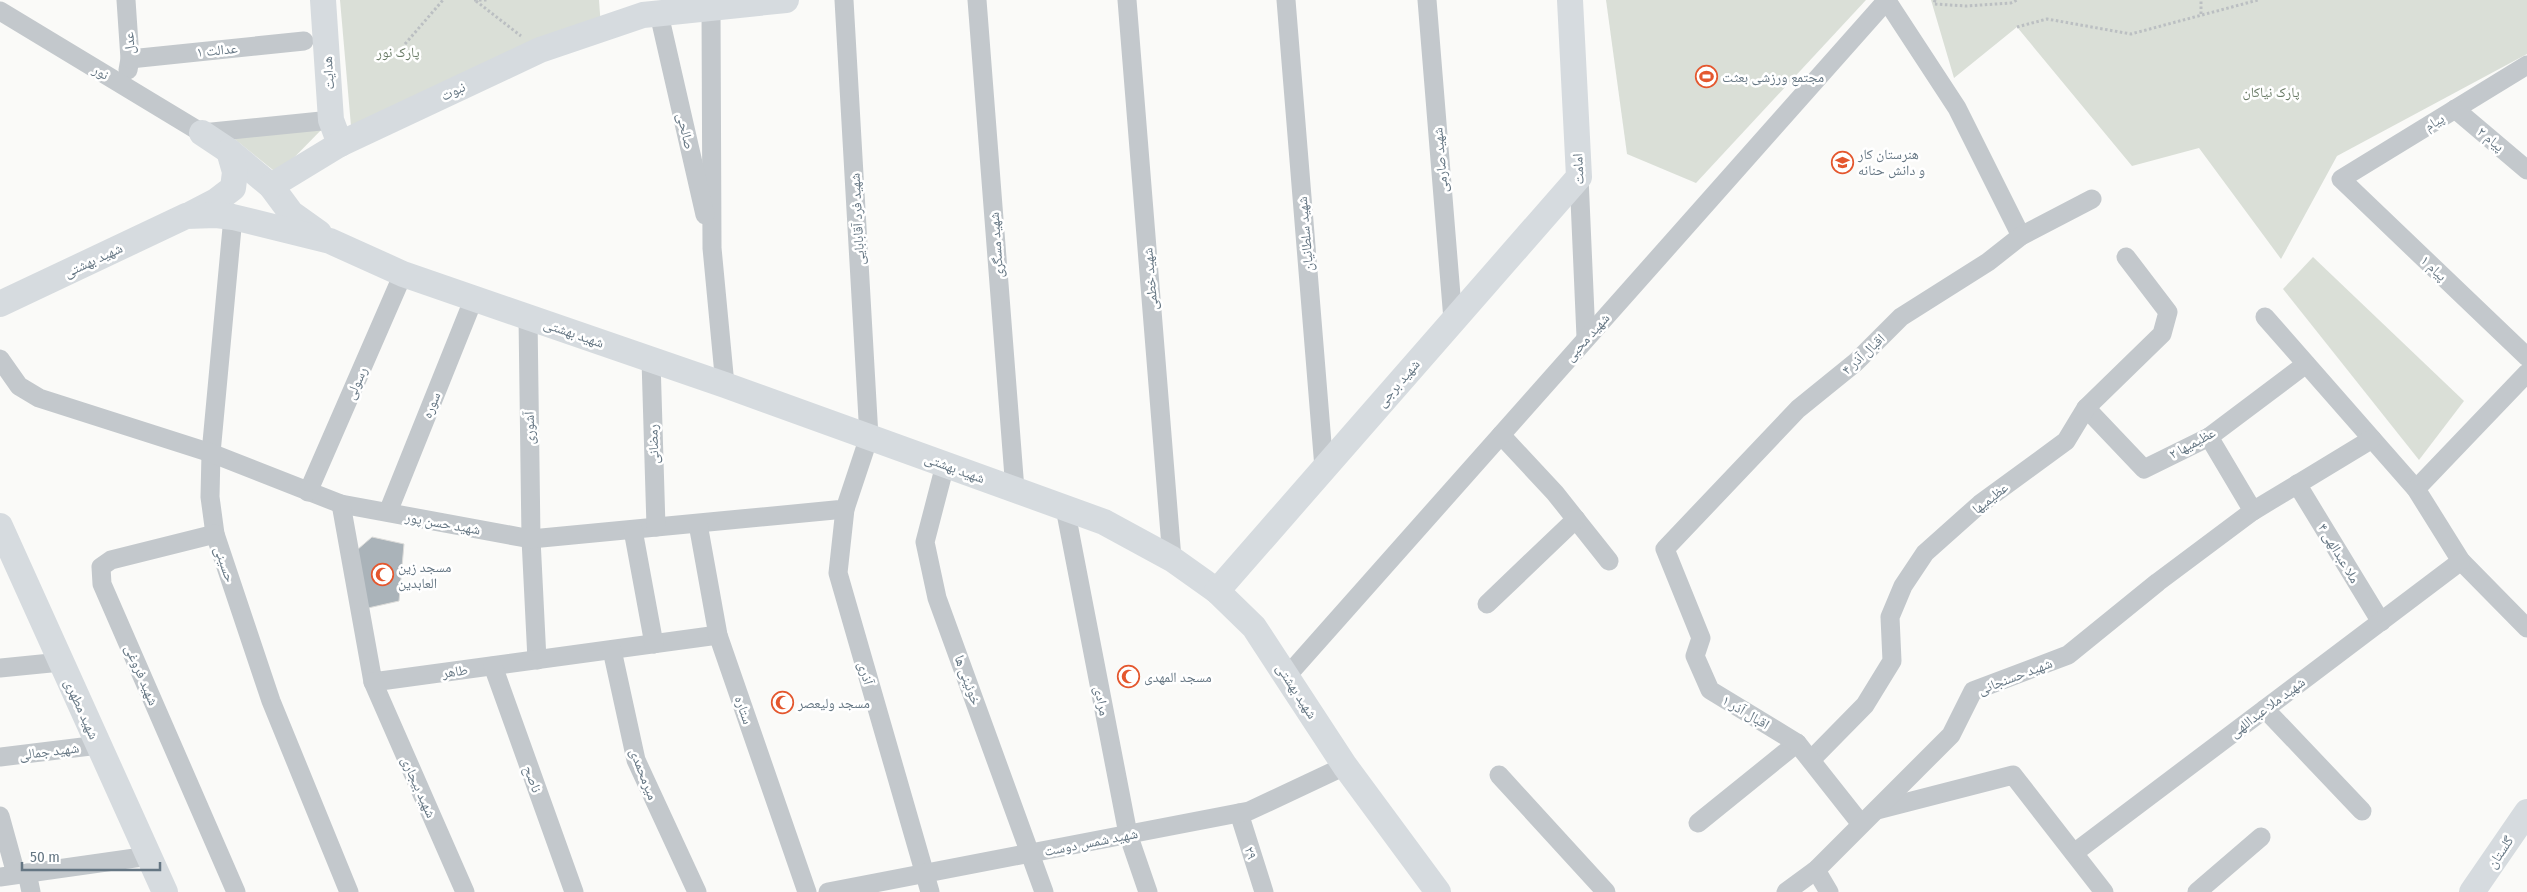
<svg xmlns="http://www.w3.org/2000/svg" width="2527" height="892" viewBox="0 0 2527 892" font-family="'Fira Sans Condensed','Noto Naskh Arabic',sans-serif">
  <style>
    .green { fill: #dadfd7 }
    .building { fill: #aab3b9; stroke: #dcdcda }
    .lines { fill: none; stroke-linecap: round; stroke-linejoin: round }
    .path { stroke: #bbbfc2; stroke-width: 3; stroke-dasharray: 2.5 2.5; stroke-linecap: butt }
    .street { stroke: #c3c8cc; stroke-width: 19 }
    .secondary { stroke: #d6dbdf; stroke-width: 26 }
    .labels { text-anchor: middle; stroke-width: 5; stroke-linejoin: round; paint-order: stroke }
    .street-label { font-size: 14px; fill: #657683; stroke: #fff }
    .park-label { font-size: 14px; fill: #687a64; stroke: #fff }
    .poi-label { font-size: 14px; fill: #657683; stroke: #fff; text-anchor: start }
  </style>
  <rect width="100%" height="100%" fill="#fafaf8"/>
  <!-- green -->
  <g class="green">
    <path d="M340,0H599L601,28L351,126Z"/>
    <path d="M1606,0H1866L1696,183L1627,154Z"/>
    <path d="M1931,0H2527V54L2337,156L2281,259L2199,148L2132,166L2017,27L1954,78Z"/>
    <path d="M325,126L278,174L232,137Z"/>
    <path d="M2313,257L2464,401L2419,460L2283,289Z"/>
  </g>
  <!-- building -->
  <path class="building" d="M372,537L404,544L399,601L368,608L357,550Z"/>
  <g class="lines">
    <!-- path -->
    <g class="path">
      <path d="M474,0H488"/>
      <path d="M1935,0L1934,4L1966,6L2011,3L2017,0"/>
      <path d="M476,1L521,36"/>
      <path d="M2201,14V0"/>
      <path d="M2017,27L2047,19L2131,34L2258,0"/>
      <path d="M405,44L443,0"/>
    </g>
    <!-- street -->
    <g class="street">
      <path d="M126,0L130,59L128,70"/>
      <path d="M977,0L1015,490"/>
      <path d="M1127,0L1172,559"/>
      <path d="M1286,0L1324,468"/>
      <path d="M1427,0L1453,320"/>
      <path d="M1887,1L1957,108L2021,236"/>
      <path d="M711,9L712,248L725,385"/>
      <path d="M0,11L202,133L331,120"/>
      <path d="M659,14L705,215"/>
      <path d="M130,59L304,41"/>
      <path d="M2527,65L2341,179L2527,357"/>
      <path d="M2455,109L2527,170"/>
      <path d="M1579,177L1586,337"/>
      <path d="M233,217L211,453L210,497L215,534L271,701L349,892"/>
      <path d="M528,317L531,539L537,660"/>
      <path d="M2265,317L2416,489L2461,561L2527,628"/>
      <path d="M0,359L19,386L39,398L211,453L341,504L531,539L845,509L869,437L844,0"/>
      <path d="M651,360L656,527"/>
      <path d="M2086,408L2144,469L2209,437L2306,364"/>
      <path d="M1501,435L1555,493L1609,561"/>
      <path d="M2209,437L2253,511"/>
      <path d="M945,465L925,542L937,598L1044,892"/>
      <path d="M2297,484L2381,622"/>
      <path d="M2416,489L2527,373"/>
      <path d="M308,492L403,274"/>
      <path d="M341,504L373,682L718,635"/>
      <path d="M1065,508L1128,834L1148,892"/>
      <path d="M845,509L838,573L930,892"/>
      <path d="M388,512L474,298"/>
      <path d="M698,524L718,635L807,892"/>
      <path d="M633,530L654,644"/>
      <path d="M215,534L111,560L101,567L102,584L236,892"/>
      <path d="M1487,604L1576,519"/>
      <path d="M612,650L636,760L697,892"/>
      <path d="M493,666L574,892"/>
      <path d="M0,668L61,662"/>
      <path d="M1287,676L1887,0"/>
      <path d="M373,682L465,892"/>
      <path d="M2265,709L2362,811"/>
      <path d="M0,757L99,745"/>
      <path d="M1811,760L1865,705L1892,661L1890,617L1903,586L1925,553L1980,504L2066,441L2086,408L2162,334L2168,312L2126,257"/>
      <path d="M1499,775L1606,892"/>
      <path d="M1877,810L2013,775L2104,892"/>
      <path d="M1239,813L1264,892"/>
      <path d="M0,816L16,874"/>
      <path d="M1698,823L1797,743"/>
      <path d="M1861,824L1797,743L1710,690L1695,656L1701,638L1665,549L1798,409L1856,362L1901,317L1988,262L2021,236L2092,199"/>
      <path d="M2074,853L2461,561"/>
      <path d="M1816,870L1829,892"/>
      <path d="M27,873L31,892"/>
      <path d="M0,877L149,856"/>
      <path d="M828,892L1249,811L1345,766"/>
      <path d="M1786,892L1816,870L1951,735L1973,691L2068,655L2158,582L2253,511L2372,439"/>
      <path d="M2197,892L2261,837"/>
    </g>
    <!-- secondary -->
    <g class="secondary">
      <path d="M323,0L331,120L340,144"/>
      <path d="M202,133L229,151L271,186L291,213L319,233"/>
      <path d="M271,186L340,144L540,50L643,15L786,0"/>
      <path d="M191,214L216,201L233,188L235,172L229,151"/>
      <path d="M0,304L186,216L216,215L233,217L330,241L403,274L725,385L1104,522L1172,559L1217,591L1254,627L1345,766L1438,892"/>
      <path d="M0,526L165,892"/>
      <path d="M1217,591L1579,177L1570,0"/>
      <path d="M2472,892L2527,812"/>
    </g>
  </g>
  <!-- icons -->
  <defs>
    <symbol id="stadium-ring" viewBox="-11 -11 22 22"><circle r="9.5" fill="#fff" stroke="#e4572e" stroke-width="1.5"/><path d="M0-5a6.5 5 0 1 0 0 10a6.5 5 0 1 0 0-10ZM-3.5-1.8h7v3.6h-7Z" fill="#e4572e"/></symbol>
    <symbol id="school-ring" viewBox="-11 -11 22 22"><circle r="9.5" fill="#fff" stroke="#e4572e" stroke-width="1.5"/><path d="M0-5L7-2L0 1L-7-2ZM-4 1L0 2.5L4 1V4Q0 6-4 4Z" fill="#e4572e"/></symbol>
    <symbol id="mosque-ring" viewBox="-11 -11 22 22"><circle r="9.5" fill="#fff" stroke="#e4572e" stroke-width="1.5"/><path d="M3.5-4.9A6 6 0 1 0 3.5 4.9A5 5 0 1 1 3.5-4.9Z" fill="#e4572e"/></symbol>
  </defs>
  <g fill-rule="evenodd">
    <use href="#stadium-ring" x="1694" y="64" width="25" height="25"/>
    <use href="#school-ring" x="1830" y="150" width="25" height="25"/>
    <use href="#mosque-ring" x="370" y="562" width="25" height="25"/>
    <use href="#mosque-ring" x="1116" y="664" width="25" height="25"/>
    <use href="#mosque-ring" x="770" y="690" width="25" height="25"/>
  </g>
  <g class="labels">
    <!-- street labels -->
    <g class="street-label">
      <text transform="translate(129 43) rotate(-93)" y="5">عدل</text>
      <text transform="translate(217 50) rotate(-6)" y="5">عدالت ۱</text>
      <text transform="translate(101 72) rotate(30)" y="5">نور</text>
      <text transform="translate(328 73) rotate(-94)" y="5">هدایت</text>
      <text transform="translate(453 91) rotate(-25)" y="5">نبوت</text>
      <text transform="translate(2434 122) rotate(-31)" y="5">پیام</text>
      <text transform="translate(686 131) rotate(77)" y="5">صالحی</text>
      <text transform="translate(2491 139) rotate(40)" y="5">پیام ۲</text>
      <text transform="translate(1440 160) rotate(-95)" y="5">شهید صارمی</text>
      <text transform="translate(1578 169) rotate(-93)" y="5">امامت</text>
      <text transform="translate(857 219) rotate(-93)" y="5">شهید فرد آقابابایی</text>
      <text transform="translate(1305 234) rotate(-95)" y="5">شهید سلطانیان</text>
      <text transform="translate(996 245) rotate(-94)" y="5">شهید مسگری</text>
      <text transform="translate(93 260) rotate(-25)" y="5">شهید بهشتی</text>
      <text transform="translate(2434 268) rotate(44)" y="5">پیام ۱</text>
      <text transform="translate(1150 279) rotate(-95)" y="5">شهید خطمی</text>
      <text transform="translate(574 333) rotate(19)" y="5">شهید بهشتی</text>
      <text transform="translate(1587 337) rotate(-48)" y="5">شهید محبی</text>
      <text transform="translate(1863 354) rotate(-43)" y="5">اقبال آذر ۴</text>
      <text transform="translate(356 383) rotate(-66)" y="5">رسولی</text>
      <text transform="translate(1398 383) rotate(-49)" y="5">شهید برجی</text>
      <text transform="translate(431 405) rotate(-68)" y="5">سوره</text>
      <text transform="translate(529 428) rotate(-91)" y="5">آشوری</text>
      <text transform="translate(2192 443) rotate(-28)" y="5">عظیمیها ۲</text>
      <text transform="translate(653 444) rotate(-92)" y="5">رمضانی</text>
      <text transform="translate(955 468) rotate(20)" y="5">شهید بهشتی</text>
      <text transform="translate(1990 498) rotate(-38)" y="5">عظیمیها</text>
      <text transform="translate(443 523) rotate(10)" y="5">شهید حسن پور</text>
      <text transform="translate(2339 553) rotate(59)" y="5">ملا عبدالهی ۴</text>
      <text transform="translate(225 564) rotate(71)" y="5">حسینی</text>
      <text transform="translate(455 671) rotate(-8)" y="5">طاهر</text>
      <text transform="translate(866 673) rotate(74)" y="5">آذری</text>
      <text transform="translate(142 675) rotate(67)" y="5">شهید فروغی</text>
      <text transform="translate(2015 676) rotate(-21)" y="5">شهید حسنجانی</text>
      <text transform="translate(968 680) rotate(70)" y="5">خوئینی ها</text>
      <text transform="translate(1297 691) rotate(57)" y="5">شهید بهشتی</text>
      <text transform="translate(1102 701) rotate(79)" y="5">مرادی</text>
      <text transform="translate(2267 707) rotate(-37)" y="5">شهید ملا عبداللهی</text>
      <text transform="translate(82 709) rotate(66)" y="5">شهید مطهری</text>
      <text transform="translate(744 710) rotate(71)" y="5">ستاره</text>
      <text transform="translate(1746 712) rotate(31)" y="5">اقبال آذر ۱</text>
      <text transform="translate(49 751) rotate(-7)" y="5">شهید جمالی</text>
      <text transform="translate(644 774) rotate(69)" y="5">میرمحمدی</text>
      <text transform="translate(533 779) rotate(70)" y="5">ناصح</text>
      <text transform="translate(419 787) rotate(66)" y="5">شهید بیجاری</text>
      <text transform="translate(1091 842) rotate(-11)" y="5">شهید شمس دوست</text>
      <text transform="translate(2500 852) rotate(-56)" y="5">گلستان</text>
      <text transform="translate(1251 853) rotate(72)" y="5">۲۹</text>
    </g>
    <!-- park labels -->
    <g class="park-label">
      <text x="398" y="57">پارک نور</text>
      <text x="2271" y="97">پارک نیاکان</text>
    </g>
    <!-- poi labels -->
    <g class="poi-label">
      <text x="1722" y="82">مجتمع ورزشی بعثت</text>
      <text x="1858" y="159">هنرستان کار<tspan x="1858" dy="16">و دانش حنانه</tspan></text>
      <text x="398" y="572">مسجد زین<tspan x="398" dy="16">العابدین</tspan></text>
      <text x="1144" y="682">مسجد المهدی</text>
      <text x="798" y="708">مسجد ولیعصر</text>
    </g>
  </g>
  <!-- scale -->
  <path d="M22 862v8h138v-8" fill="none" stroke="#657683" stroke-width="2.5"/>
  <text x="30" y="862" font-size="15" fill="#657683" stroke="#ffffff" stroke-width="4" paint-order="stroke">50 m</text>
</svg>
